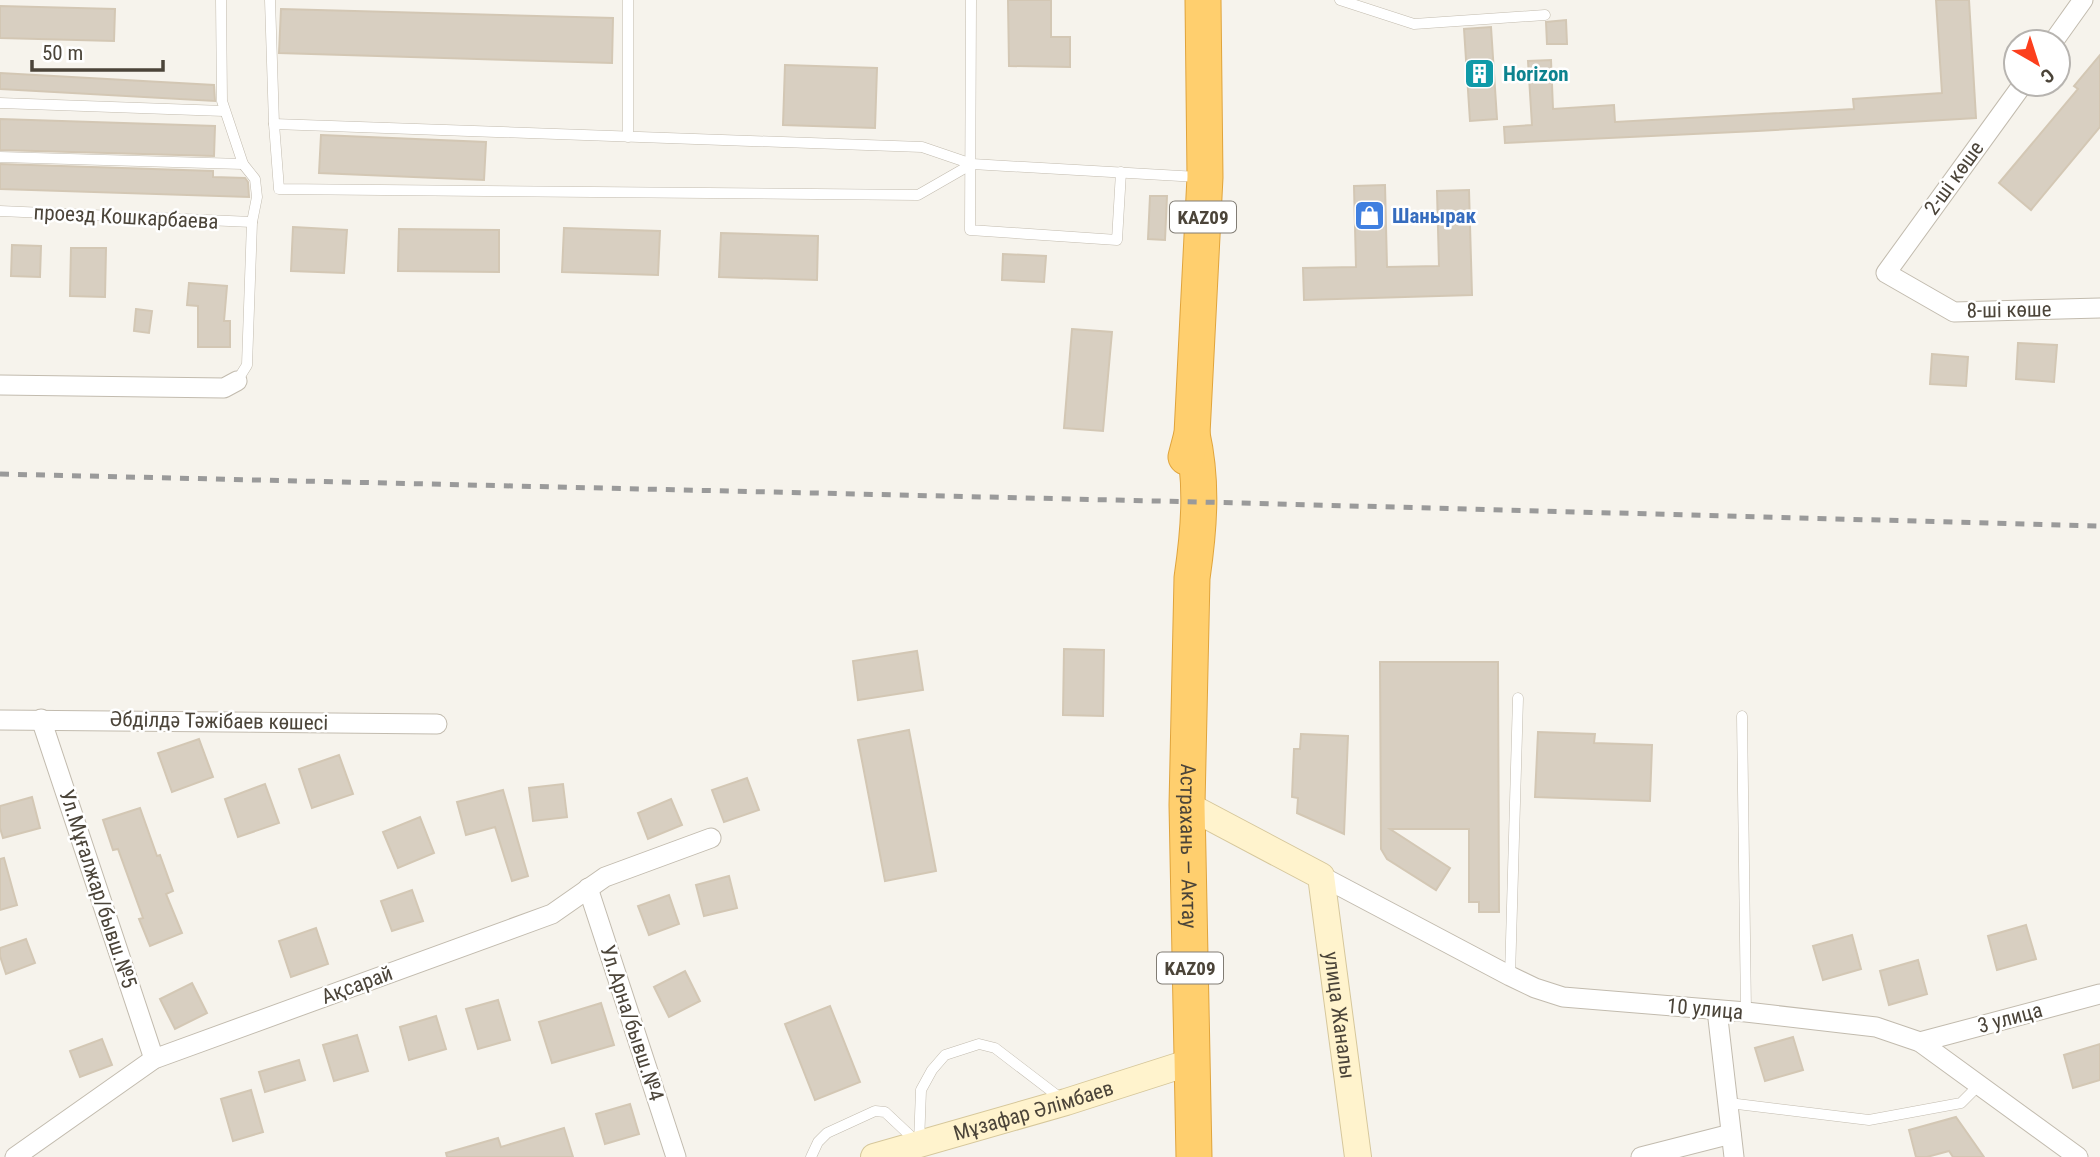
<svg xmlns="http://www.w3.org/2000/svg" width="2100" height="1157" viewBox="0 0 2100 1157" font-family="'Roboto Condensed',sans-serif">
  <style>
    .building { fill: #d8cfc1; stroke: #d3c7b4; stroke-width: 2 }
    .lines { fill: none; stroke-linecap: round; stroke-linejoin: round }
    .lane-casing { stroke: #c2bbae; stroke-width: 11 }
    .street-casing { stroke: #c2bbae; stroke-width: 21 }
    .secondary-casing { stroke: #d6c79b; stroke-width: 28 }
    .highway-casing { stroke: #e0a43c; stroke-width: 37 }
    .lane { stroke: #fff; stroke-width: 10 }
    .street { stroke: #fff; stroke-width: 19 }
    .secondary { stroke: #fff3cd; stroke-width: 26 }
    .highway { stroke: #ffcf6e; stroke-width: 35 }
    .rail { stroke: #9a9a9a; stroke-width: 5; stroke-dasharray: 9 9; stroke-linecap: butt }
    .labels { text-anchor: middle; stroke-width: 5; stroke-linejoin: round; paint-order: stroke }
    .shield { fill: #fff; stroke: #817c74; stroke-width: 2 }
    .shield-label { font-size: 19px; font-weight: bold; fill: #4b4439 }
    .culture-label { font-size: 21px; font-weight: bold; fill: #0d838f; stroke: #fff; text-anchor: start }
    .street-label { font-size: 21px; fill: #4b4439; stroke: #fff }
    .shop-label { font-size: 21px; font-weight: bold; fill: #366cbe; stroke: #fff; text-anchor: start }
  </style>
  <rect width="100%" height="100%" fill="#f6f3ec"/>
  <!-- building -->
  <g class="building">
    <path d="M1008,0H1051V37H1070V67L1009,66Z"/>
    <path d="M1936,0H1969L1976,118L1757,131L1505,143L1504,127L1532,125L1528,61L1551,60L1553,109L1614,105L1615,122L1854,109L1853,99L1942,93Z"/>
    <path d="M0,6L115,9L114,41L0,38Z"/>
    <path d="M281,9L613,18L612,63L279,53Z"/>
    <path d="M1566,20L1567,44H1547L1546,22Z"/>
    <path d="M1491,27L1497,119L1470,121L1464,29Z"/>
    <path d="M2100,55V127L2031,210L1999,183L2078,89L2074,86Z"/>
    <path d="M785,65L877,68L875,128L783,125Z"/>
    <path d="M0,73L214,85L215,101L0,89Z"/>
    <path d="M0,119L215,126L214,156L0,150Z"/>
    <path d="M321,135L486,142L484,180L319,173Z"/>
    <path d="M0,164L213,171V177L245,178L248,182L249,197L0,189Z"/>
    <path d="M1385,185L1387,267L1439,266L1437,191L1469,190L1472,295L1304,300L1303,268L1356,267L1354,186Z"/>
    <path d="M1150,196H1167L1165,240L1148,239Z"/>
    <path d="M293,227L347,230L344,273L291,271Z"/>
    <path d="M564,228L660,231L658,275L562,272Z"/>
    <path d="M399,229L499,230V272L398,271Z"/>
    <path d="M721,233L818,236L817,280L719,277Z"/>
    <path d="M12,245L41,246L40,277L11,276Z"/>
    <path d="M71,248H106L105,297L70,296Z"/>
    <path d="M1003,254L1046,256L1044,282L1002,280Z"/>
    <path d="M189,283L227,286L224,321H230V347H198V306L187,305Z"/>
    <path d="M136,309L152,311L149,333L134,331Z"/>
    <path d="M1072,329L1112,332L1103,431L1064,428Z"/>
    <path d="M2018,343L2057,345L2054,382L2016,379Z"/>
    <path d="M1932,354L1968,357L1966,386L1930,384Z"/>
    <path d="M1064,649L1104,650L1103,716L1063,715Z"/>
    <path d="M917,651L923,690L858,700L853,661Z"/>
    <path d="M1380,662H1498L1499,912H1479V902H1469V829H1390L1450,868L1436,890L1387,859L1381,849Z"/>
    <path d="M909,730L936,871L885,881L858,740Z"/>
    <path d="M1538,732L1595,734L1594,743L1652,745L1650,801L1535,797Z"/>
    <path d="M1301,734L1348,736L1344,834L1297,813L1298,798L1292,797L1294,749H1300Z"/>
    <path d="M199,739L213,777L172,792L158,753Z"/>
    <path d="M339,755L353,794L312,808L299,769Z"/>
    <path d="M747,778L759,810L724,822L712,790Z"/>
    <path d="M265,784L279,823L238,837L225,799Z"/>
    <path d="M563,784L567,817L533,821L529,788Z"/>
    <path d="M503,790L528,876L512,881L495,827L466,835L457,802Z"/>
    <path d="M32,797L40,828L3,838L0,828V806Z"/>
    <path d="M671,799L682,825L648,839L638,813Z"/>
    <path d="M140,808L157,856L160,855L173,891L166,894L182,933L150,946L139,919L143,918L118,849L113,850L103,820Z"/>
    <path d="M420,817L434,853L398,868L383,832Z"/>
    <path d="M4,858L17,905L0,910V859Z"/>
    <path d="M729,876L737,908L704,916L696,885Z"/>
    <path d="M412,890L423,921L392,931L381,901Z"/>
    <path d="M669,895L679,924L649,935L638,906Z"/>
    <path d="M2026,925L2036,959L1997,970L1988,936Z"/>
    <path d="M316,928L328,964L291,977L279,941Z"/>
    <path d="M1852,935L1861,969L1823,980L1813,946Z"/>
    <path d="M26,939L35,963L6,974L0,956V948Z"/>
    <path d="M1918,960L1927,994L1889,1005L1880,971Z"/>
    <path d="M685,971L700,1001L669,1017L654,987Z"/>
    <path d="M192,983L207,1013L175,1029L160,999Z"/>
    <path d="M498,1000L510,1040L478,1049L466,1009Z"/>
    <path d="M601,1003L614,1045L552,1063L539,1022Z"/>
    <path d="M830,1006L860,1082L815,1100L785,1024Z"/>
    <path d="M436,1016L446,1049L409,1060L400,1027Z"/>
    <path d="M357,1035L368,1071L334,1081L323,1045Z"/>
    <path d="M1793,1037L1803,1070L1765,1081L1755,1048Z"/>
    <path d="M102,1039L112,1065L80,1077L70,1051Z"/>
    <path d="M2100,1044V1080L2073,1088L2064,1055Z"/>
    <path d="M299,1060L305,1080L265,1092L259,1072Z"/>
    <path d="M251,1090L263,1132L233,1141L221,1099Z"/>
    <path d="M630,1104L639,1134L605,1144L596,1114Z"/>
    <path d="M1956,1117L1984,1157H1953L1949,1151L1927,1157H1916L1909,1130Z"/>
    <path d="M564,1128L573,1157H447L446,1153L498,1138L501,1147Z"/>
  </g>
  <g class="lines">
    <defs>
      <g id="lane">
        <path d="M221,0L222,101L243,164L255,179L257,197L252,222L247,365L237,381"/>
        <path d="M270,0L274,124L279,189L918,195L972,164"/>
        <path d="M628,0V137"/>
        <path d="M971,0L970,230L1117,240L1121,172"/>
        <path d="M1340,0L1414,24L1545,15"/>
        <path d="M0,103L224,111"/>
        <path d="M274,124L922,147L972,164L1198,177"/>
        <path d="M0,157L243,164"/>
        <path d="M0,211L252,222"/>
        <path d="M1742,716L1746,1012"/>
        <path d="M1510,976L1518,698"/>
        <path d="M1729,1103L1869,1120L1961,1103L1979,1085"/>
        <path d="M919,1143L921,1090L932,1070L945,1055L979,1044L995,1048L1063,1100"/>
        <path d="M811,1157L818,1142L827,1133L875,1111L885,1112L916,1141"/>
      </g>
      <g id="street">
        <path d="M2053,42L2083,0"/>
        <path d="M2023,84L1886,273L1954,312L2100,308"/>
        <path d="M0,385L224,388L237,381"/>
        <path d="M41,719L154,1059"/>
        <path d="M0,720L437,724"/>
        <path d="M1321,876L1510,976L1535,988L1563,997L1746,1012L1876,1027L1920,1042L2078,1157"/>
        <path d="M588,888L676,1157"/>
        <path d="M1717,1010L1734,1157"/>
        <path d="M1920,1042L2100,994"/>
        <path d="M15,1157L154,1059L552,914L605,877L711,838"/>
        <path d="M1641,1157L1731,1134"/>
      </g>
      <g id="secondary">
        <path id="s1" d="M1187,805L1321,876L1358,1157"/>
        <path id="s2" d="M874,1157L1066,1102L1191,1062"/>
      </g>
      <g id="highway">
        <path id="s3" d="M1192,434C1203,483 1199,530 1192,578L1187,805L1194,1157"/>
        <path d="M1186,457L1192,434L1205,177L1203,0"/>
      </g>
    </defs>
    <!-- lane casing -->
    <use href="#lane" class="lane-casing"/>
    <!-- street casing -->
    <use href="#street" class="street-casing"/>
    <!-- secondary casing -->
    <use href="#secondary" class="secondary-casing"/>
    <!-- highway casing -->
    <use href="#highway" class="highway-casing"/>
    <!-- lane -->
    <use href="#lane" class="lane"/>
    <!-- street -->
    <use href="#street" class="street"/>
    <!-- secondary -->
    <use href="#secondary" class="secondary"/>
    <!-- highway -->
    <use href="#highway" class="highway"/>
    <!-- rail -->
    <path class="rail" d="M0,474L1242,503L2100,526"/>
  </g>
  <!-- icons -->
  <defs>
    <symbol id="building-square" viewBox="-11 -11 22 22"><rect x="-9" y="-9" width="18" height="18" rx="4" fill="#0f9aa8" stroke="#fff"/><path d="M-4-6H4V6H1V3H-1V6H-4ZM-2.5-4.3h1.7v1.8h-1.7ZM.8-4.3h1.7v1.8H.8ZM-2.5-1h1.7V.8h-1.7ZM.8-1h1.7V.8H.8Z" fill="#fff"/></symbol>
    <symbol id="shop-square" viewBox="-11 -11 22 22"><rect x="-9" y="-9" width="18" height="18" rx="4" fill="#3f7fe0" stroke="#fff"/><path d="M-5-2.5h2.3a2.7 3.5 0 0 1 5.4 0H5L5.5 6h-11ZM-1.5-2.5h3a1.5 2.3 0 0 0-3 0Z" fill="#fff"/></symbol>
  </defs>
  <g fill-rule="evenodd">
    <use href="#building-square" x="1462" y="56" width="35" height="35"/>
    <use href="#shop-square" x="1352" y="198" width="35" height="35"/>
  </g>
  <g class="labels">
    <!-- shield labels -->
    <g class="shield">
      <rect x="1170" y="201.5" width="66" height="31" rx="5"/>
      <rect x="1157" y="952.5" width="66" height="31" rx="5"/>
    </g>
    <g class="shield-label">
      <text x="1203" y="224">KAZ09</text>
      <text x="1190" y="975">KAZ09</text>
    </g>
    <!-- culture labels -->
    <g class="culture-label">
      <text x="1503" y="81">Horizon</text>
    </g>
    <!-- street labels -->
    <g class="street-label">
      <text transform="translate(1954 178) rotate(-54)" y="7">2-ші көше</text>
      <text transform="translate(126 217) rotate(3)" y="7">проезд Кошкарбаева</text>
      <text transform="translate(2009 310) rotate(-1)" y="7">8-шi көше</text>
      <text transform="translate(219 721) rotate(1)" y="7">Әбділдә Тәжібаев көшесі</text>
      <text dy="7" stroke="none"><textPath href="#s3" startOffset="413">Астрахань — Актау</textPath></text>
      <text transform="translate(98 889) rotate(72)" y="7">Ул.Мұғалжар/бывш.№5</text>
      <text transform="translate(357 985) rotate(-20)" y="7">Ақсарай</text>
      <text transform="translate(1705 1009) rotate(5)" y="7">10 улица</text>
      <text dy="7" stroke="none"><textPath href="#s1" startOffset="292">улица Жаналы</textPath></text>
      <text transform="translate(2010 1018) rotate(-15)" y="7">3 улица</text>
      <text transform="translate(632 1023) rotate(72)" y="7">Ул.Арна/бывш.№4</text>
      <text dy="7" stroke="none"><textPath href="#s2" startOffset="166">Мұзафар Әлімбаев</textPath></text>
    </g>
    <!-- shop labels -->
    <g class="shop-label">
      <text x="1392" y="223">Шанырак</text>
    </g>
  </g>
  <!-- north arrow -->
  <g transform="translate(2037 63) rotate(141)"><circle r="33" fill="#ffffff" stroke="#b7b4b0" stroke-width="2"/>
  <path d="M0-5L12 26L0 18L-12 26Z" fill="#fc3f1d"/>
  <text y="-10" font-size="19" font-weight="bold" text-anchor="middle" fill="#4b4439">С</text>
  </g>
  <!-- scale -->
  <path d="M32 60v10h131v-10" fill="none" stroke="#4b4439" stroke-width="3.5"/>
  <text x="42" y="60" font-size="21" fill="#4b4439" stroke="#ffffff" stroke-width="5" paint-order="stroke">50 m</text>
</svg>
